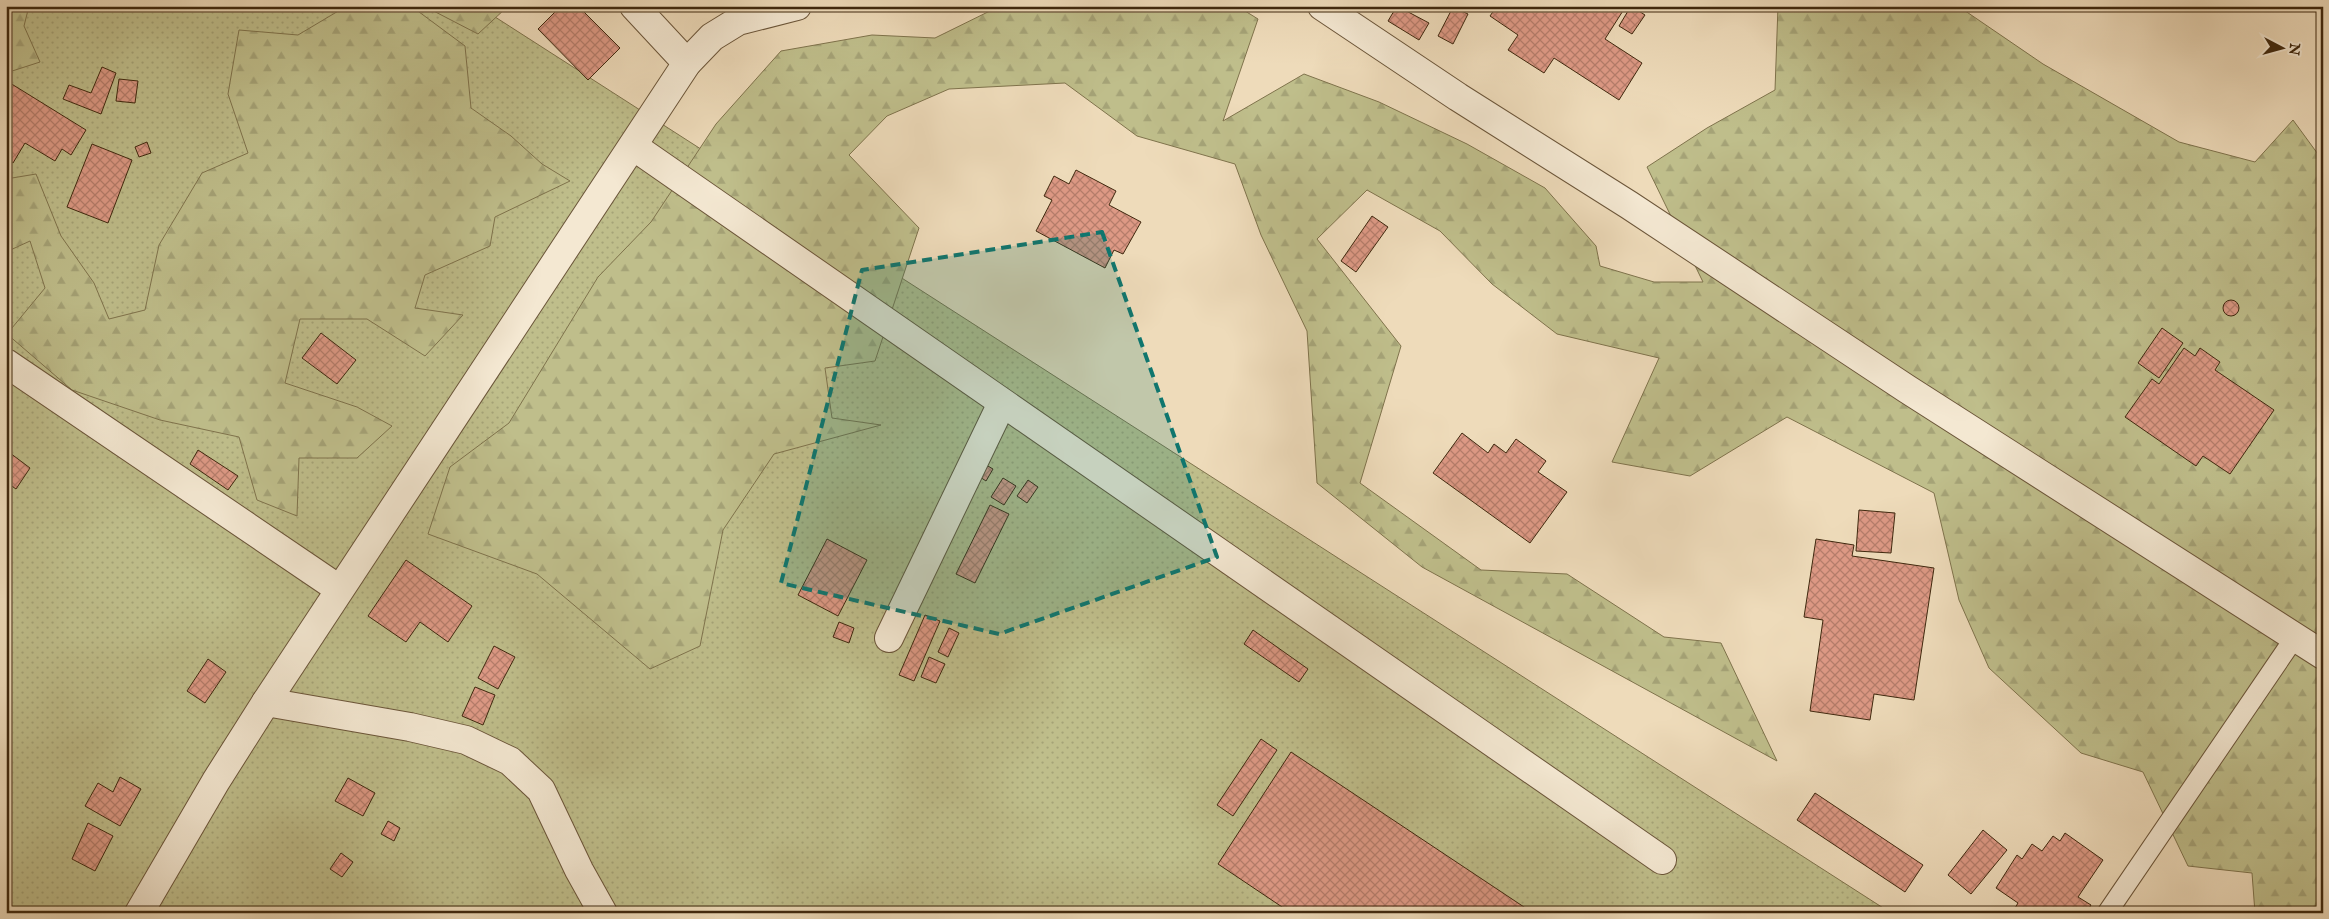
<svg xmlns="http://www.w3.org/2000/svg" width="2329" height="919" viewBox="0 0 2329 919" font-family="'IM FELL English',serif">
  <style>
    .grass { fill: url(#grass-dots); stroke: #7f734c }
    .forest { fill: url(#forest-firs); stroke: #7f734c }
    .building { fill: url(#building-cross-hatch); stroke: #3f280e }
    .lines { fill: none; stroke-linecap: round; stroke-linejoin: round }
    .lane-casing { stroke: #6b5539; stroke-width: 21 }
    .street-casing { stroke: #6b5539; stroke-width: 30 }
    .lane { stroke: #f4e8d2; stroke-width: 19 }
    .street { stroke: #f4e8d2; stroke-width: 28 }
    .marked { fill: #0f766e; fill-opacity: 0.2; stroke: #0f766e; stroke-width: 4; stroke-dasharray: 10 6; stroke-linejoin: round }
  </style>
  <defs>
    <pattern id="grass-dots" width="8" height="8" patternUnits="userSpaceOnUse" patternTransform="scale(1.25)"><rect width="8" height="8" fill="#bfbe8b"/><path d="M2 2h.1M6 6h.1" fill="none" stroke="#a5a377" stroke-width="1.8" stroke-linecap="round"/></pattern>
    <pattern id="forest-firs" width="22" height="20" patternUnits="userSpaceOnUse" patternTransform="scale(1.25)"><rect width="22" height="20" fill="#bfbe8b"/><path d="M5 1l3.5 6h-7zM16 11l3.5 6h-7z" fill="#a5a377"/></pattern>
    <pattern id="building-cross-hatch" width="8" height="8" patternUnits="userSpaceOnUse" patternTransform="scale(1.25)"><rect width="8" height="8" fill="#dd9985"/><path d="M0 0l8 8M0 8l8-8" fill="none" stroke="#b57d6b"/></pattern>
  </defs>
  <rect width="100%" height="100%" fill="#eedbba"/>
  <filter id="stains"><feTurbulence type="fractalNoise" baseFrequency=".004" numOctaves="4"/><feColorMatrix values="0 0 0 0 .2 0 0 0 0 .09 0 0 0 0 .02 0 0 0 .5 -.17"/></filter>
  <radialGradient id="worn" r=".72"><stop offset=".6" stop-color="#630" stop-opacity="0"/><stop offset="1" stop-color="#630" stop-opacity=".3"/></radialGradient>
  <!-- grass -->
  <path class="grass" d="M6,6H478L1891,913H6Z"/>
  <!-- forest -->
  <g class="forest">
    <path d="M6,6H29L24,26L40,62L6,73Z"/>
    <path d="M352,6H411L465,46L471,108L511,136L542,164L570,181L495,217L490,246L425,275L415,308L463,315L425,356L367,319H300L285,383L357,407L392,426L357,458H299L297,516L257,500L239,437L160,420L72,390L7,334L45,288L30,241L6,252V179L36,174L61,236L94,283L109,319L145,310L159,245L202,173L248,153L228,94L239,30L298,35L345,7Z"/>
    <path d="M424,6H504L506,8L478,34Z"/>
    <path d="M1000,6H1237L1258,19L1223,121L1304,74L1379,102L1467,144L1545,188L1596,246L1600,266L1654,282H1703L1647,167L1707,128L1775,90L1778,6H1958L2043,64L2179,142L2255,162L2293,120L2323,161V913H2255L2252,873L2188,866L2143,772L2081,753L1989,668L1959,600L1934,493L1787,417L1690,476L1612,462L1659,358L1557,334L1492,284L1440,231L1367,190L1317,239L1401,346L1360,483L1481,570L1567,574L1664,637L1721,643L1777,761L1422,567L1317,483L1307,331L1261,235L1235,164L1137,136L1065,83L949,89L887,116L849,155L919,228L875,361L825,368L832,418L881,425L774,454L723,530L700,646L650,669L537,574L428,534L450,467L509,423L598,277L651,222L716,124L781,51L872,35L935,38Z"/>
  </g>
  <!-- building -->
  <g class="building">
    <path d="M561,6H578L620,48L588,80L538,29Z"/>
    <path d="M1397,6L1429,23L1419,40L1388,21Z"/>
    <path d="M1497,6H1626L1605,39L1642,63L1619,100L1554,58L1544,73L1508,50L1518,35L1490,16Z"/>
    <path d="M1631,6L1645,15L1632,34L1619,26Z"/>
    <path d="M1453,7L1468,14L1453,44L1438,36Z"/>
    <path d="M102,67L116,73L101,114L63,99L69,85L91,93Z"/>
    <path d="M119,79L138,81L135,103L116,101Z"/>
    <path d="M10,83L86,130L71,155L62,149L55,161L25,143L13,163L6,159V89Z"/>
    <path d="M147,142L151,153L139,157L135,147Z"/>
    <path d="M92,144L132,160L108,223L67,207Z"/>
    <path d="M1076,170L1116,191L1109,205L1141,222L1123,254L1114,250L1105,268L1036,231L1052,200L1044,196L1054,176L1069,184Z"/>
    <path d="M1372,216L1388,227L1356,272L1341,261Z"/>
    <circle cx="2231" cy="308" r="8"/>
    <path d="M2162,328L2183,343L2159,378L2138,363Z"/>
    <path d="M321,333L356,360L337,384L302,358Z"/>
    <path d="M2184,348L2195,356L2200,348L2220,362L2215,370L2274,410L2230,474L2203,456L2196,466L2125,417L2152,379L2159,384Z"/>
    <path d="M1462,433L1488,453L1494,444L1506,453L1516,439L1546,461L1538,472L1567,492L1530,543L1433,473Z"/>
    <path d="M6,450L30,468L16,489L6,482Z"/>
    <path d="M198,450L238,476L228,490L190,464Z"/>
    <path d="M981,462L993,469L986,481L974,473Z"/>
    <path d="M1003,478L1016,486L1004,505L991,497Z"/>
    <path d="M1028,480L1038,487L1027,503L1017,496Z"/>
    <path d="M990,505L1009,514L975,583L956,574Z"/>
    <path d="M1859,510L1895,513L1891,553L1856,551Z"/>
    <path d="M827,539L867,560L838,616L798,595Z"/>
    <path d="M1816,539L1854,545L1852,556L1934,568L1914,700L1874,694L1870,720L1810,711L1823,620L1804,617Z"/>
    <path d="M406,560L472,606L448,642L420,622L406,642L368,616Z"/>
    <path d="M925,615L940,621L914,681L899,675Z"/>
    <path d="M839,622L854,628L849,643L833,637Z"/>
    <path d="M949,628L959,633L948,657L938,652Z"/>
    <path d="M1253,630L1308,669L1299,682L1244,644Z"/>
    <path d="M494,646L515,657L498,689L478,678Z"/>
    <path d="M929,657L945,664L936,683L921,677Z"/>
    <path d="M208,659L226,672L205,703L187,691Z"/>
    <path d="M475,687L495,695L483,725L462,716Z"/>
    <path d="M1261,739L1277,750L1233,816L1217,805Z"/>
    <path d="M1291,752L1533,913H1291L1218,864Z"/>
    <path d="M120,777L141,789L120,826L85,806L98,783L113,792Z"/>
    <path d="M348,778L375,793L363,816L335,801Z"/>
    <path d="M1815,793L1923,865L1905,892L1797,820Z"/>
    <path d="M388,821L400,828L394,841L381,834Z"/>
    <path d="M88,823L113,836L95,871L72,859Z"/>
    <path d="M1983,830L2007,850L1971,894L1948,875Z"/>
    <path d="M2065,833L2103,860L2078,897L2091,905L2086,913H2012L2018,903L1996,888L2017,855L2022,859L2032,844L2042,851L2053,836L2060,841Z"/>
    <path d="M341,853L353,862L342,877L330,869Z"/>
  </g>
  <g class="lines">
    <defs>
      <path id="lane" d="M2107,913L2295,637"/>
      <g id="street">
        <path d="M634,6L687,63"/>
        <path d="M1322,6L1458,97L1629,205L1907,389L2323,655"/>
        <path d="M633,146L1662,860"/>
        <path d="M6,363L339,589"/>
        <path d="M889,638L1002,403"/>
        <path d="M266,702L410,727L466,740L510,761L541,790L579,870L603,913"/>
        <path d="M139,913L216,781L266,702L687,63L712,37L738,21L797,6"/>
      </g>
    </defs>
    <!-- lane casing -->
    <use href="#lane" class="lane-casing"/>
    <!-- street casing -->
    <use href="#street" class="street-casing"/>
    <!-- lane -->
    <use href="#lane" class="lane"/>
    <!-- street -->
    <use href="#street" class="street"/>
  </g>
  <!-- marked area -->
  <path class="marked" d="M1102,232L1217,557L999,634L781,583L862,270Z"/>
  <!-- margin -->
  <rect width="2329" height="919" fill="none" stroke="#eedbba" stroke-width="25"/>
  <rect x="8" y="8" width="2314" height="904" fill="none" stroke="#3f280e" stroke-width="2.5"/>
  <rect x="12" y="12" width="2304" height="894" fill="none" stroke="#3f280e"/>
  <!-- north arrow -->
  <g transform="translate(2282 48) rotate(96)" stroke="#f4e8d2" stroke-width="4" paint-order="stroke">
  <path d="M0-4L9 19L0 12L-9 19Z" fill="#3f280e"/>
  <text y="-8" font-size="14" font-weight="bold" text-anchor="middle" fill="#3f280e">N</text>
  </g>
  <rect width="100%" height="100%" filter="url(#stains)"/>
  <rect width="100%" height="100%" fill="url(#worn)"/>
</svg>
